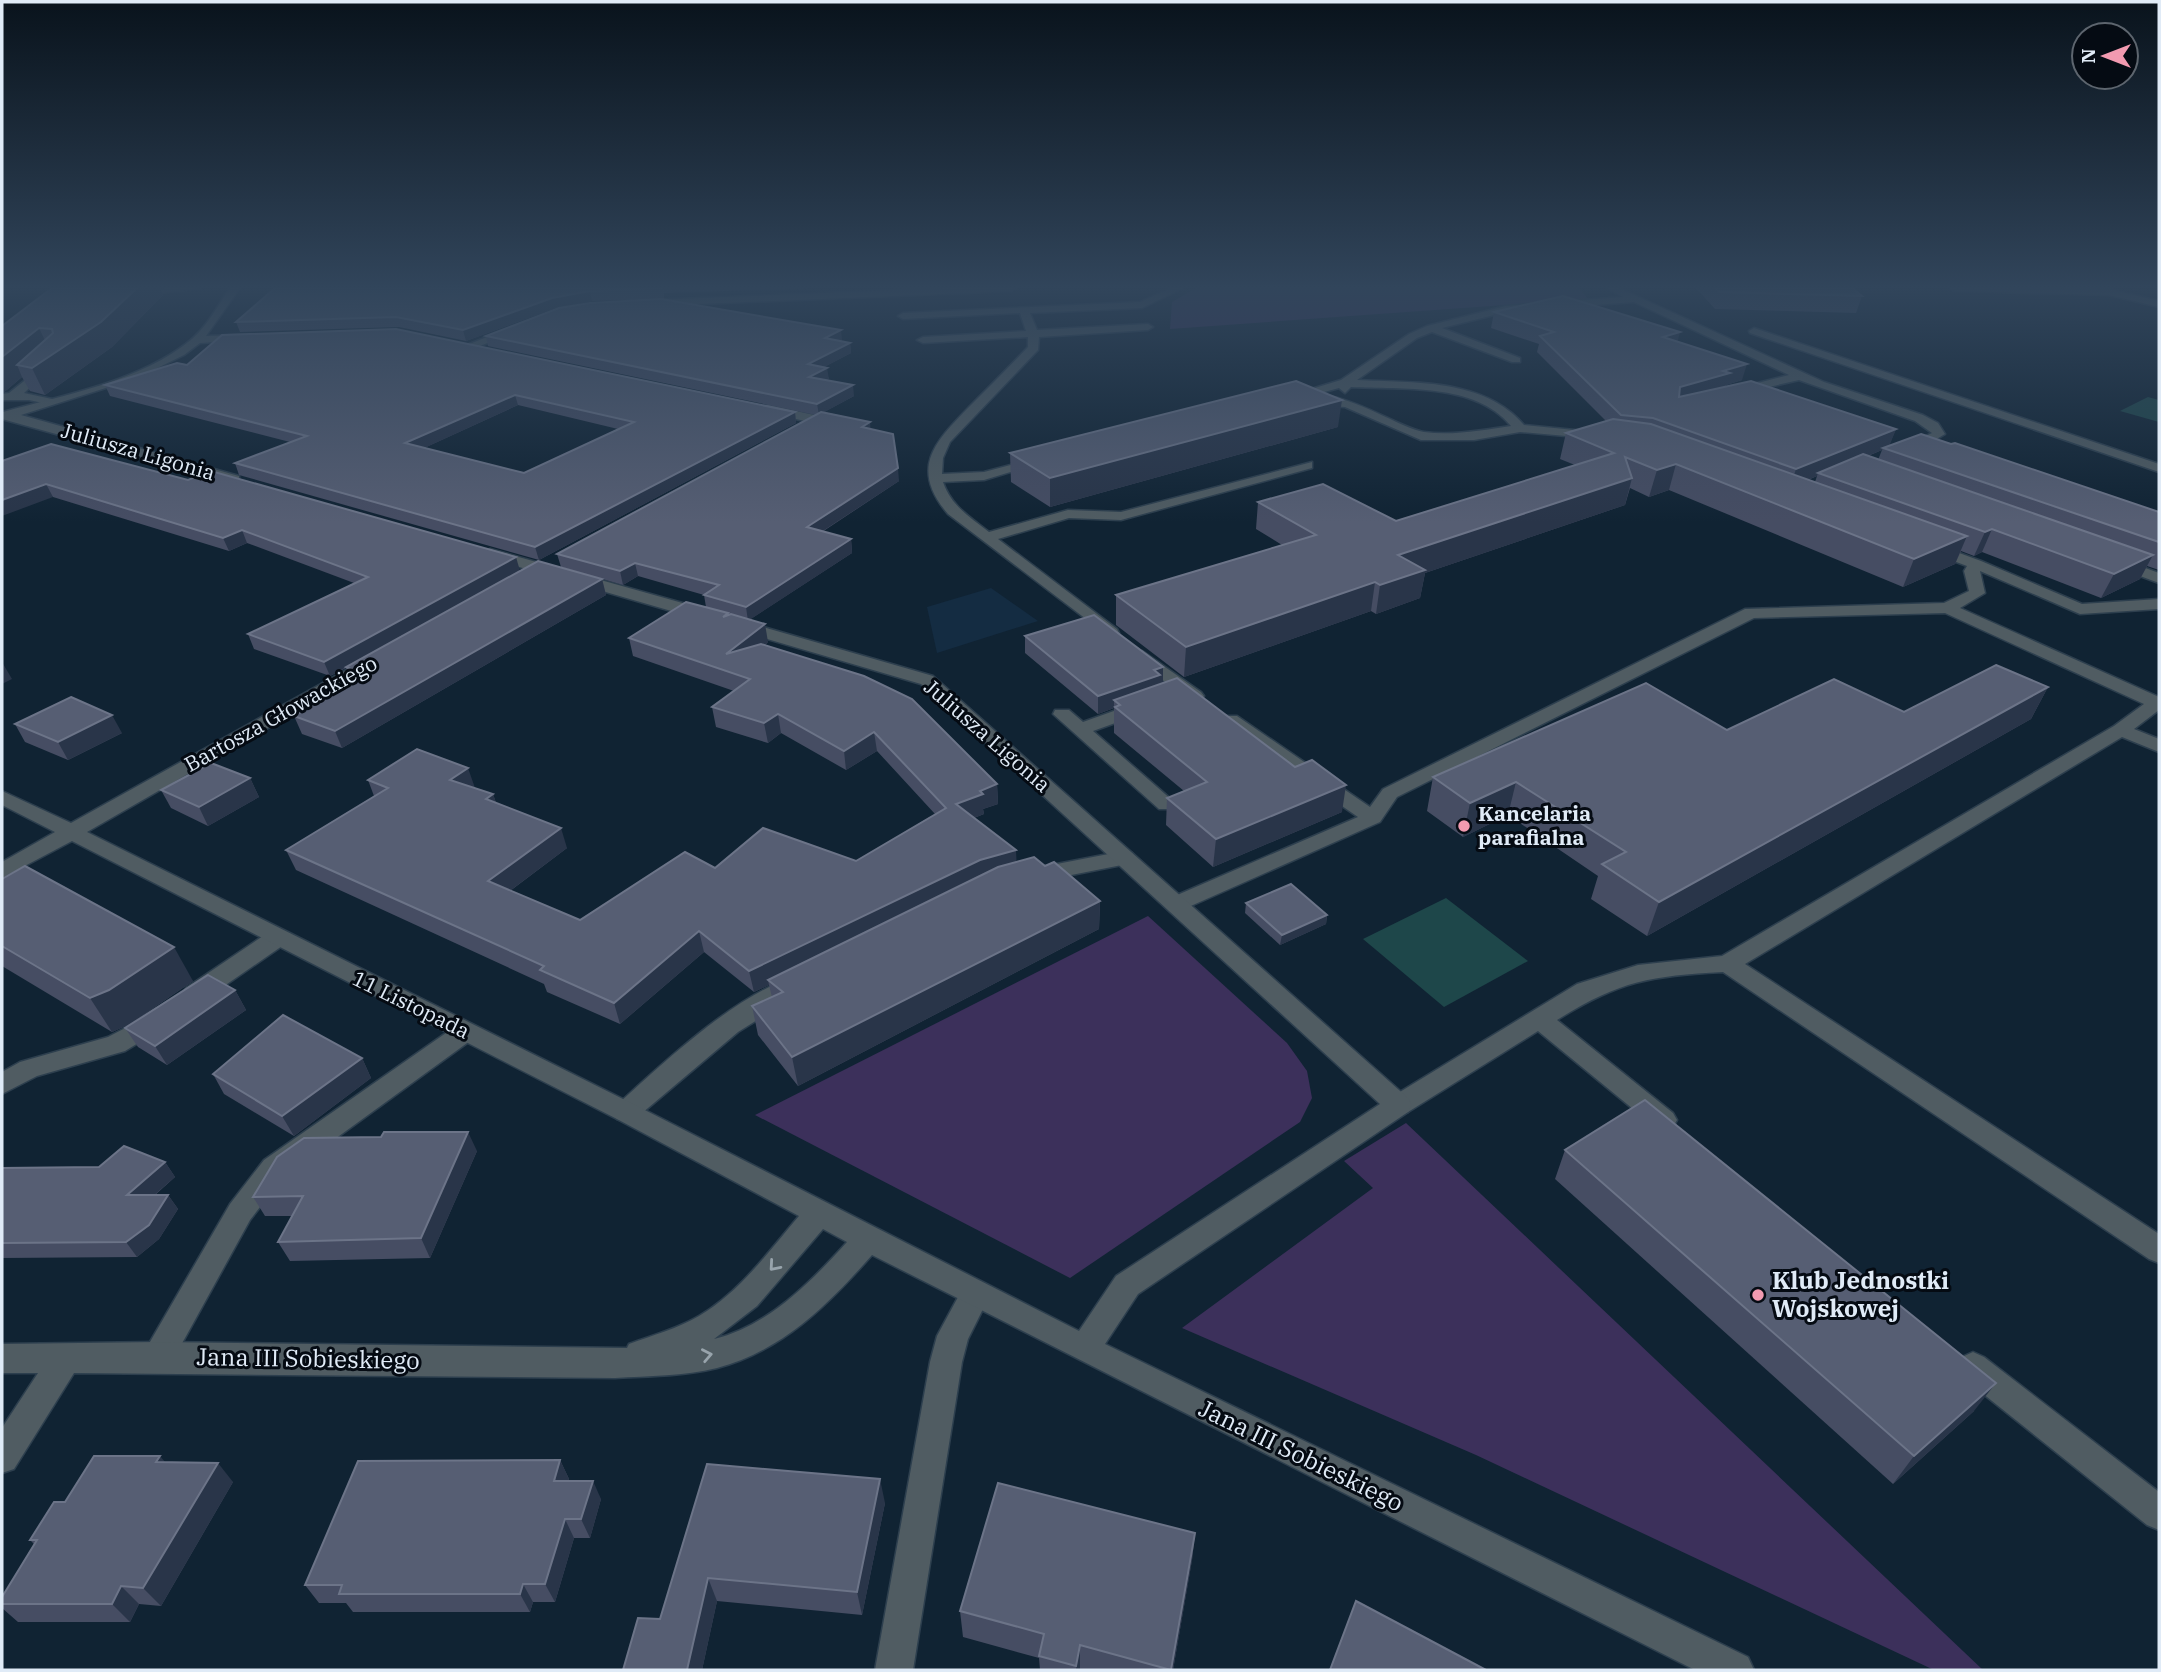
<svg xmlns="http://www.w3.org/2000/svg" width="2161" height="1672" viewBox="0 0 2161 1672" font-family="'IBM Plex Serif',serif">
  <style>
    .built { fill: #142c42 }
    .green { fill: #3c305b }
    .water { fill: #1e474a }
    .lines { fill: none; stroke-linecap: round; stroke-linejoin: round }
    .lane-casing { stroke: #2d3f4e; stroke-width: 3 }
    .street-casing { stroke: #2d3f4e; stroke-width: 3 }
    .lane { fill: #505c62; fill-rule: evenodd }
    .street { fill: #505c62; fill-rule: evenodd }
    .wall { fill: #464d63; fill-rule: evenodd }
    .shaded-wall { fill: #293549 }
    .building { fill: #565e73; stroke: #6c7488; stroke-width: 2; fill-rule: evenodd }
    .oneway { stroke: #98a4ac }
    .poi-dot { fill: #f29ab0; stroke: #050b13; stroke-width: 2.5 }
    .labels { text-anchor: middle; stroke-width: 6; stroke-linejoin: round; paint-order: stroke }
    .street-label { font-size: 21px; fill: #e0ebf7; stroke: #050b13 }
    .poi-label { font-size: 21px; font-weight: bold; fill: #e0ebf7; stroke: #050b13; text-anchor: start }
    .near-poi-label { font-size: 24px; font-weight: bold; fill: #e0ebf7; stroke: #050b13; text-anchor: start }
    .near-street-label { font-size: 24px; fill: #e0ebf7; stroke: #050b13 }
  </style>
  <rect width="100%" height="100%" fill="#102333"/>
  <!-- built -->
  <path class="built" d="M991,588L1038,621L937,653L927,607Z"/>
  <!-- green -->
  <g class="green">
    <path d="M1196,288H1579L1588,299L1170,329L1172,302Z"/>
    <path d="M1148,916L1287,1043L1307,1071L1312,1098L1300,1122L1070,1278L755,1115Z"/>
    <path d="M1406,1123L1983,1670H1934L1476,1455L1182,1328L1373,1188L1344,1161Z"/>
  </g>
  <!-- water -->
  <g class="water">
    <path d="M2148,397L2159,400V422L2120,411Z"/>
    <path d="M1446,898L1528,961L1444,1007L1363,939Z"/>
  </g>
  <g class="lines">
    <defs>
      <g id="lane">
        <path d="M164,288H201L135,296L130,293Z"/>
        <path d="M1171,288H1183L1142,308L1030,313L1037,330L1148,324L1153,327L1148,330L1039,337L1038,350L950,442L943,458L942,474L984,472L1037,458L1044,462L984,480L943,482C951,506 970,517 989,532L1068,510L1121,512L1312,462V468L1121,520L1069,518L998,539L1117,629L1119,633L1111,638L948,514C908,467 936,441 971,405C990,386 1009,367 1028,347V337L923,343L917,340L923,337L1026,331L1020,313L903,319L898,316L903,313L1140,302Z"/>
        <path d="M1607,288H1619L1824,382L1923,415L1938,423L1945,434L1913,453H1903V447L1932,433L1915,421L1799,380L1734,395V389L1789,375L1634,302L1506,312L1442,328L1520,358V362H1512L1432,332L1417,338L1357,380C1413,383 1484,378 1524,425L1595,432L1600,433V439L1520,432L1474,440H1421L1345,407L1313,405L1307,401C1332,381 1397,428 1424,432C1453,436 1483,430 1511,426C1475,382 1402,390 1351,387L1345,393L1339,388L1291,401L1285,397L1341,380L1409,334L1427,326L1506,306L1623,297Z"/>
        <path d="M1950,288L2109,289L2159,301V307L2109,295L1955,291Z"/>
        <path d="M1754,328L2159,464V472L1750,333L1749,331Z"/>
        <path d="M48,362L52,363V367L24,393L52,399V405L29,400H2V394L9,393Z"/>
        <path d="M1932,543L1981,561L2082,604L2159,599V609L2080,614L1980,571L1985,593L1960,608L2159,697V710L2134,729L2159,739V752L2122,737L1745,964L2159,1234V1263L2149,1259L1723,972C1650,976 1619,981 1557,1020L1673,1113L1677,1120L1673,1127L1664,1130L1655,1127L1538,1031L1408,1112L1399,1115L1390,1112L1386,1105L1390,1098L1577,984L1638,965L1722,956L2114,726L2144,704L1945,613L1754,618L1397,797L1380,822L1184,909H1168L1165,904L1168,899L1358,817L1223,724L1221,720L1223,716H1237L1370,807L1383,789L1745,609L1944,603L1969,591L1964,571L1967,566L1927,551V545Z"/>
        <path d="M2118,558L2159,573V583L2113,566L2110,563Z"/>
        <path d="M1142,651L1201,692L1204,696L1201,700H1189L1136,660L1133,656Z"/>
        <path d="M1139,702L1148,708L1146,712L1093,731L1173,801L1176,805L1173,809H1159L1053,714L1055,710H1069L1083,722Z"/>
        <path d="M1124,851L1132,853L1135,858L1132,863L1036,882L1025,875L1036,868Z"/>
        <path d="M277,930L285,932L289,938L285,944L204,1000L195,1003L186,1000L183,994L186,988L269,932Z"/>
        <path d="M797,976L805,978L809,984L805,990L738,1032L635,1119L626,1122L617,1119L613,1112L617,1105C663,1063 737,993 797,976Z"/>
        <path d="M154,1013L163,1016L166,1022L163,1028L125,1051L37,1076L2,1094V1072L20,1062L108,1037Z"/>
        <path d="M465,1023L474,1026L477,1032L474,1038L284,1176L250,1220L169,1367L158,1372L147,1367L142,1357L147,1347L230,1204L264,1160L456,1026Z"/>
        <path d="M975,1282L986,1286L990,1295L968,1339L962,1362L913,1670H875L930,1362L937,1336L964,1286Z"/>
        <path d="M1973,1352L1984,1357L2159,1492V1530L2147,1525L1962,1377L1957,1367L1962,1357Z"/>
      </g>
      <g id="street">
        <path d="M230,288H240L206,336L243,335L247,336V340L200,343L184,355L137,378L21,415L239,476V482H229L2,419L3,412C64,395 142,381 192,339C208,325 218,305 230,288Z"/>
        <path d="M949,288H1016L1011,291L652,306L647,303L652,300Z"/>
        <path d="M512,327L516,328V332L472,349L462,347Z"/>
        <path d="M768,405L819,416L821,419L805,433H795V427L805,421L764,412L762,409Z"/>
        <path d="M490,549L711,611L713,615L711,619H699L485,557L482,554Z"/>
        <path d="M739,620L933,676L1408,1098L1412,1105L1408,1112L1138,1294L1105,1344L1748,1657L1754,1670H1695L872,1255C829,1304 782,1351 717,1368C684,1376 649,1376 615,1378L74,1373L14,1469L2,1473V1428L38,1373H2V1344L158,1342L627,1348L629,1344C653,1335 677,1329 699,1316C740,1292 769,1251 799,1216L617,1119L72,841L2,878V862L55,832L2,805V791L71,823L366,659H378L381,663L87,832L635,1105L1079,1331L1116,1276L1380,1104L921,684L733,629L731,625ZM823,1229L847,1242C811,1282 768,1326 714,1339L757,1306Z"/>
      </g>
    </defs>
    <!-- lane casing -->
    <use href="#lane" class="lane-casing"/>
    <!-- street casing -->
    <use href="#street" class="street-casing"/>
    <!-- lane -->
    <use href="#lane" class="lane"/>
    <!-- street -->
    <use href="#street" class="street"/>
  </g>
  <!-- wall -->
  <g class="wall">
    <path d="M52,288H160L163,295L112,347L45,395L30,391L22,377L2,394V326Z"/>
    <path d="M270,288H814L664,293V299L592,301L555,308L466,341L399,327L240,332L236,322L275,288Z"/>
    <path d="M1696,288H1852L1862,296L1856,313L1715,309Z"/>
    <path d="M1494,312L1678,342L1742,380L1726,385V386L1896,429L1889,445L2159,512V570L2147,566L2140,579L2101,598L1982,552L1974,556L1961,551L1955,564L1903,587L1669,490L1649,497L1630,488L1625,505L1425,573L1420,598L1376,614L1371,611L1184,677L1116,625V595L1282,545L1256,529L1258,502L1396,521L1575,465L1560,459L1566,433L1606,421L1537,352L1539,344L1491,328ZM1882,450L1878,460L1868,456ZM1817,476L1815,482L1808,480Z"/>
    <path d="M486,336L842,340L841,341L850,343L851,353L824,367L829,379L826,380L854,396L824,412L870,422V429L899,481L822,532L851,539L852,553L749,620L768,642L765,645L997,784L998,804L983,809L984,814L974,818L1016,850V862L1045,866L1100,901L1099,929L798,1086L758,1035L752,1006L772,997L769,985L754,992L704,952L620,1024L547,992L544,984L296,870L286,850L374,796L368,780L475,788L493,794L496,803L567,848L510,891L580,920L715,868L856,861L935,814L877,751L846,770L781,733L768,743L716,727L712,707L734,691L633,656L629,638L706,607L704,595L638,576L623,585L561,567L557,554L816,415L488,346Z"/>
    <path d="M187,365L795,412L796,423L539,560L239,475L235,463L290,442L110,396L105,385ZM518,405L618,429L524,473L424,448Z"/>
    <path d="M1338,427L1050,507L1011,482L1010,453Z"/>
    <path d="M2,461L520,571L602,579L606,595L342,748L302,734L294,716L352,683L346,668L330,676L254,649L248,634L354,583L247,543L229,551L53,497Z"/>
    <path d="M1025,636L1163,667V683L1342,812L1213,867L1166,825L1167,798L1184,791L1114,733V708L1098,714L1025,653Z"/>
    <path d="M2048,687L2031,719L1647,936L1591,899L1598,876L1508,815L1463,837L1427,811L1433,777L1727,730L1904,712Z"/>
    <path d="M15,724L122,733L68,760L25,742Z"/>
    <path d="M250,778L259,797L208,826L171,808L161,790Z"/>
    <path d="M2,879L193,981L130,1024L112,1032L2,966Z"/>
    <path d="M1246,903L1327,915L1326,924L1280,945L1245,913Z"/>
    <path d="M235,990L246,1010L167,1065L138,1047L125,1028Z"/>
    <path d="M362,1058L371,1078L294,1136L224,1094L213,1074Z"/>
    <path d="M1565,1150L1974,1411L1893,1484L1555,1179Z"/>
    <path d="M477,1151L430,1258L290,1261L278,1242L292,1216H265L253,1197Z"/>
    <path d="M165,1162L175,1177L155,1195H168L178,1209L159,1239L137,1257L2,1258V1168L99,1167Z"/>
    <path d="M560,1460L569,1479V1481L601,1499L590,1538H574L555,1602H533L530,1612H353L346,1603H319L305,1585Z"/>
    <path d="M165,1462L233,1482L161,1606L139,1604L130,1622H18L2,1608V1597L34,1544L30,1540L65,1502Z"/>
    <path d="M707,1464L885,1503L862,1615L717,1601L702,1670H623L660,1619Z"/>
    <path d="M1195,1533L1192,1560L1173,1670H1040L1039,1658L963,1637L960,1611Z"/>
  </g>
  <!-- shaded-wall -->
  <g class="shaded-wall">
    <path d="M75,288H160L163,295L112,347L45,395L32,368L17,365L22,377L2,394V357L39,328L51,353Z"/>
    <path d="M590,291L592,301L555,308L466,341L463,330L552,298Z"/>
    <path d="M841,330L842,340L826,349L825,338Z"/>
    <path d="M1680,332L1676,348L1663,337Z"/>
    <path d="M850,343L851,353L809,375L808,364Z"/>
    <path d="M1747,364L1742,380L1726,385L1725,390L1675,403L1680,387Z"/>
    <path d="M827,368L829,379L810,388L809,377Z"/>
    <path d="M853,385L854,396L819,415L817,404Z"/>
    <path d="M515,395L518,405L409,455L405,443Z"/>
    <path d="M1342,400L1338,427L1050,507V478Z"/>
    <path d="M795,412L796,423L539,560L535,547Z"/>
    <path d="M870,422L871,434L862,427Z"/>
    <path d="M1896,429L1889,447L1883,448L1882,450L1822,474L1818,473L1817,476L1790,487L1796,469Z"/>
    <path d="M1676,464L1669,490L1649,497L1657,470Z"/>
    <path d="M898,468L899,481L809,540L807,527Z"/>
    <path d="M1632,478L1625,505L1425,573L1420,598L1376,614L1380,585L1398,555Z"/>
    <path d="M46,484L53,497L2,516V500Z"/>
    <path d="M1992,529L1982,552L1974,556L1985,532Z"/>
    <path d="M242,530L247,543L229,551L223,538Z"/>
    <path d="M1967,536L1955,564L1903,587L1914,559Z"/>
    <path d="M851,539L852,553L748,621L746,607Z"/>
    <path d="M2153,555L2140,579L2101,598L2114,574Z"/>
    <path d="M516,557L520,571L330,676L324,662Z"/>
    <path d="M635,563L638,576L623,585L620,571Z"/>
    <path d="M602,579L606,595L342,748L335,731Z"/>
    <path d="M1375,582L1371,611L1184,677L1186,647Z"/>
    <path d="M765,624L768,642L730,673L726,654Z"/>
    <path d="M2,662L12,679L2,684Z"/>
    <path d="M1163,667V684L1114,700V708L1098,714V696Z"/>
    <path d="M2048,687L2031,719L1647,936L1659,902Z"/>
    <path d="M778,714L781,733L768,743L764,723Z"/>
    <path d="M112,715L122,733L68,760L58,742Z"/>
    <path d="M874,732L877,751L846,770L844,751Z"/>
    <path d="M468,768L475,788L450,780Z"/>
    <path d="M250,778L259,797L208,826L199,807Z"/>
    <path d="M1516,782L1508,815L1463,837L1470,803Z"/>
    <path d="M997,784L998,804L983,809L984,814L958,824L956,804L980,791Z"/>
    <path d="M1346,785L1342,812L1213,867L1216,839Z"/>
    <path d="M493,794L500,814L486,799Z"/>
    <path d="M561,828L567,848L495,902L488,881Z"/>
    <path d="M1016,850L1017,871L768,980L769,985L754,992L749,971L980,860Z"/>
    <path d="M1100,901L1099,929L798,1086L792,1057Z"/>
    <path d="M1327,915L1326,924L1280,945L1282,935Z"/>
    <path d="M699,931L704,952L620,1024L614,1003Z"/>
    <path d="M174,947L193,981L130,1024L112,1032L90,998Z"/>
    <path d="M235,990L246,1010L167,1065L155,1046Z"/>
    <path d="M362,1058L371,1078L294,1136L282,1116Z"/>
    <path d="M468,1132L477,1151L430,1258L421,1238Z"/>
    <path d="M165,1162L175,1177L137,1210L127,1195Z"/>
    <path d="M168,1195L178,1209L159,1239L137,1257L126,1242Z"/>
    <path d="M1996,1383L1974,1411L1893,1484L1914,1456Z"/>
    <path d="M160,1456L176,1475L156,1462Z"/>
    <path d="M560,1460L569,1479L563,1499L554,1481Z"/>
    <path d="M218,1463L233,1482L161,1606L143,1588Z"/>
    <path d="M880,1479L885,1503L862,1615L857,1592Z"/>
    <path d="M593,1481L601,1499L590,1538L581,1519Z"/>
    <path d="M565,1519L574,1538L555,1602L545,1584Z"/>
    <path d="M1195,1533L1192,1560L1173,1670H1171Z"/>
    <path d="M708,1578L717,1601L702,1670H687Z"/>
    <path d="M523,1584L533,1602L530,1612L520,1594Z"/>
    <path d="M121,1586L139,1604L130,1622L112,1604Z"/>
    <path d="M1080,1645V1670H1076V1666Z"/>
  </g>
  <!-- building -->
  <g class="building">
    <path d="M52,288H137L101,322L32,368L17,365L53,333L52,329L39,328L2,357V326Z"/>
    <path d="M275,288H662L590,291L552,298L463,330L396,317L236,322Z"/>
    <path d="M1716,288H1852L1862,296L1719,292Z"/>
    <path d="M1563,296L1680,332L1663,337L1747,364L1723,371L1730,373L1680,387L1679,397L1751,381L1896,429L1796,469L1653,418L1621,415L1540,336L1554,332L1494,312Z"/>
    <path d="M661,299L841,330L825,338L850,343L808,364L827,368L809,377L853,385L817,404L486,336L559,308L590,303Z"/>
    <path d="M396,329L795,412L535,547L235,463L307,436L105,385L177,363L187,365L222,335ZM515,395L634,422L524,473L405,443Z"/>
    <path d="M1296,381L1342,400L1050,478L1010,453Z"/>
    <path d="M821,412L870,422L862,427L893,434L898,468L807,527L851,539L746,607L704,595L719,585L635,563L620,571L557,554Z"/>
    <path d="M1613,419L1651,424L1967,536L1914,559L1676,464L1657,470L1625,457L1632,478L1398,555L1425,570L1380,585L1375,582L1186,647L1116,595L1316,535L1258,502L1323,484L1396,521L1614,453L1566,433Z"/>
    <path d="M1921,434L1951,444L1955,443L2159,512V542L1883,448Z"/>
    <path d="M51,444L188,480L211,471L516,557L324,662L248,634L368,577L242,530L223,538L46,484L2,500V461Z"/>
    <path d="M1863,454L2153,555L2114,574L1992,529L1985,532L1818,473Z"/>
    <path d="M538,561L602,579L335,731L294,716L366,675L346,667Z"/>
    <path d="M686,602L728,613L723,617L731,614L765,624L726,654L761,644L864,676L912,699L997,784L980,791L983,794L956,804L1016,850L980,860L749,971L699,931L614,1003L540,970L544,966L286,850L388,788L368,780L417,749L468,768L450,780L493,794L486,799L561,828L488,881L580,920L685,852L715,868L763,828L856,861L946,808L874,732L844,751L778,714L764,723L712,707L750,679L629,638Z"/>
    <path d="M1094,615L1163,667L1154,670L1160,675L1098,696L1025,636Z"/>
    <path d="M1996,665L2048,687L1659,902L1602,864L1626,852L1516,782L1470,803L1433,777L1646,683L1727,730L1834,679L1904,712Z"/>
    <path d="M1177,678L1295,767L1312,760L1346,785L1216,839L1167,798L1207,782L1115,707L1120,705L1114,700Z"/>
    <path d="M71,697L112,715L58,742L15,724Z"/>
    <path d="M211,763L250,778L199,807L161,790Z"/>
    <path d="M1034,857L1045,866L1054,862L1100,901L792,1057L752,1006L783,992L768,980L998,867Z"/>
    <path d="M25,866L174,947L109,990L90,998L2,946V879Z"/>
    <path d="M1291,884L1327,915L1282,935L1246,903Z"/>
    <path d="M208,975L235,990L155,1046L125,1028Z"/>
    <path d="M283,1015L362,1058L282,1116L213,1074Z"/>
    <path d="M1645,1100L1996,1383L1914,1456L1565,1150Z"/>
    <path d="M384,1132H468L421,1238L278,1242L303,1196L253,1197L277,1157L304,1138L381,1137Z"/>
    <path d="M124,1146L165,1162L127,1195H168L149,1225L126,1242L2,1243V1168L99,1167Z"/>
    <path d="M94,1456H160L156,1462L218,1463L143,1588L121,1586L112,1604H2V1597L37,1540H30L54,1502H65Z"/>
    <path d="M560,1460L554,1481H593L581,1519H565L545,1584H523L520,1594H339L342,1585H305L358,1461Z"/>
    <path d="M707,1464L880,1479L857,1592L708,1578L687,1670H623L638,1618L660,1619Z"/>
    <path d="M998,1483L1195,1533L1171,1670L1080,1645L1076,1666L1039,1656L1044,1634L960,1611Z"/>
    <path d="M1356,1601L1486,1670H1330Z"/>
  </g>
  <!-- one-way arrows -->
  <defs><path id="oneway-chevron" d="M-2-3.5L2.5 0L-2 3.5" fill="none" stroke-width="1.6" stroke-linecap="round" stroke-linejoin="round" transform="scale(1.75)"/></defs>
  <g class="oneway">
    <use href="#oneway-chevron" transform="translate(774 1266) rotate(131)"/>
    <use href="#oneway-chevron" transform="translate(707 1355) rotate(-11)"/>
  </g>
  <!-- sky -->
  <linearGradient id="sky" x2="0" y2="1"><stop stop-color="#09131c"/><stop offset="0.55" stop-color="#31455b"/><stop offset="1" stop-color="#31455b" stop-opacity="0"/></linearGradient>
  <rect width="2161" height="522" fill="url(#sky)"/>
  <!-- markers -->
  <g class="poi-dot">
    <circle cx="1464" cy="826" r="7"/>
    <circle cx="1758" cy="1295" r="7"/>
  </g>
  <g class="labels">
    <!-- street labels -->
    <g class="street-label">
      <text transform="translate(138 452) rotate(16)" y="7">Juliusza Ligonia</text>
      <text transform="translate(281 714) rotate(-29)" y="7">Bartosza Głowackiego</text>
      <text transform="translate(987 736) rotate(41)" y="7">Juliusza Ligonia</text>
      <text transform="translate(411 1005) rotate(26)" y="7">11 Listopada</text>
    </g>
    <!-- poi labels -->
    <g class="poi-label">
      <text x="1478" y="821">Kancelaria<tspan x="1478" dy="24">parafialna</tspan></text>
    </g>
    <!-- near-poi labels -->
    <g class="near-poi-label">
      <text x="1772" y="1289">Klub Jednostki<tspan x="1772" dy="28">Wojskowej</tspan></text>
    </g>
    <!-- near-street labels -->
    <g class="near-street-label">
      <text transform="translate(308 1359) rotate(1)" y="8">Jana III Sobieskiego</text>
      <text transform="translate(1301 1456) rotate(26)" y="8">Jana III Sobieskiego</text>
    </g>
  </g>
  <!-- border -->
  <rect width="2161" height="1672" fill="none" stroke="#e0ebf7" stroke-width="7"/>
  <!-- north arrow -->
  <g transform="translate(2105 56) rotate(270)"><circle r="33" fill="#050b13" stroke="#5d656e" stroke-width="2"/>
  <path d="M0-5L12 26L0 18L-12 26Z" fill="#f29ab0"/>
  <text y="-10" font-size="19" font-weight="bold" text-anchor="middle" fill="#e0ebf7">N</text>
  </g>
</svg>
